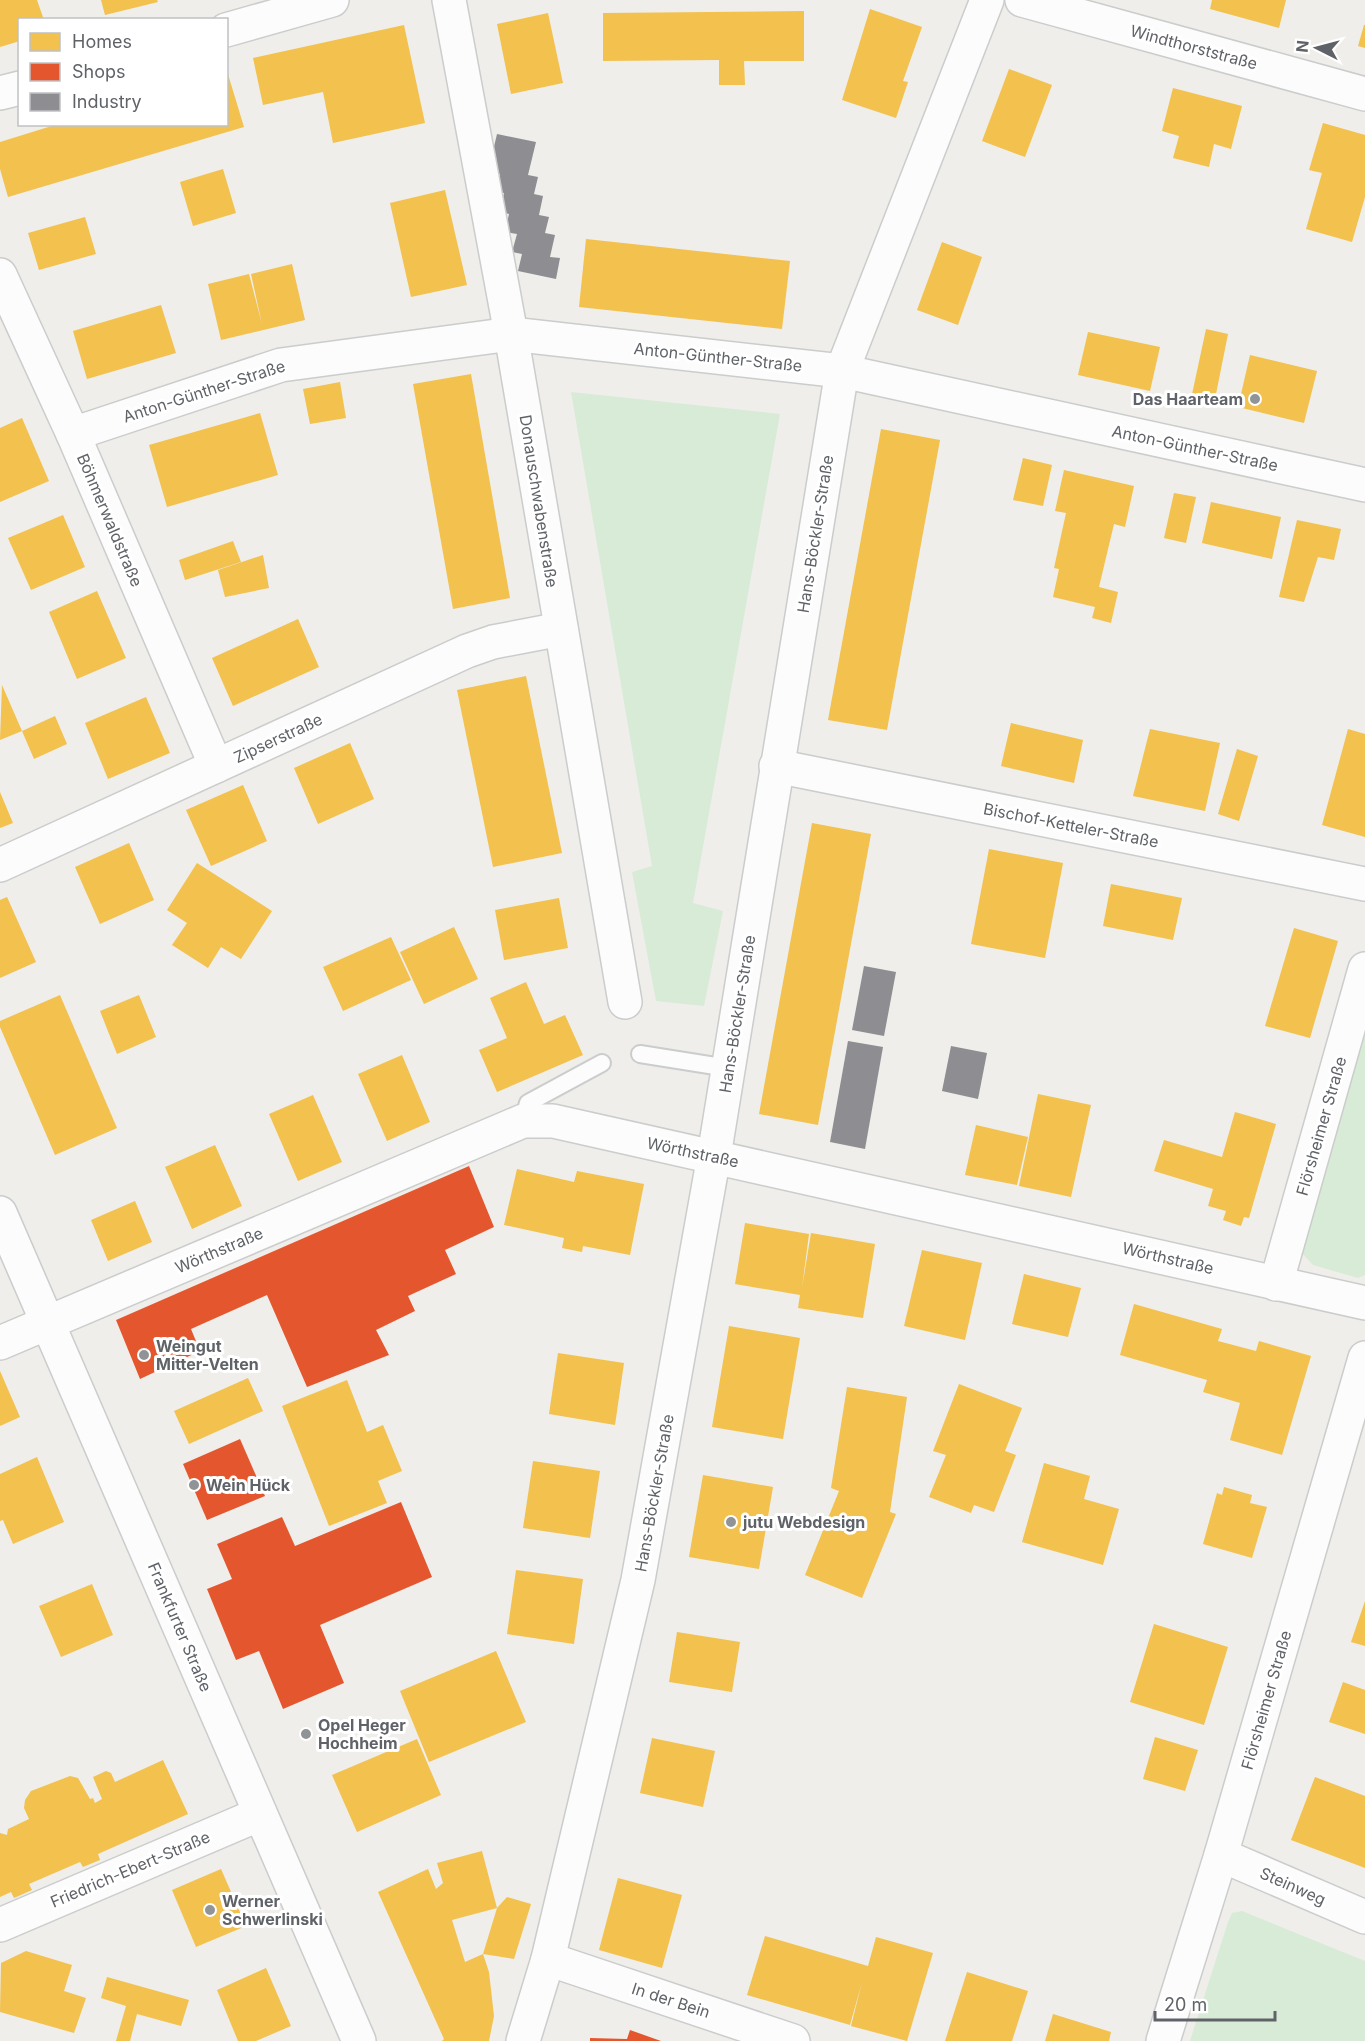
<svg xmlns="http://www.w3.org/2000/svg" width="1365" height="2041" viewBox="0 0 1365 2041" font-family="Inter,sans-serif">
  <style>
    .green { fill: #d8ebd6 }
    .homes { fill: #f2c14e }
    .shops { fill: #e4572e }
    .industry { fill: #8d8d92 }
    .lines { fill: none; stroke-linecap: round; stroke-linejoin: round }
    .lane-casing { stroke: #cbcccc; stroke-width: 20 }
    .street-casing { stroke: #cbcccc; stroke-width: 36 }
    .lane { stroke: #fdfcfc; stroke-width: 16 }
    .street { stroke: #fdfcfc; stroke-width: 33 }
    .poi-dot { fill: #919496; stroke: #fff; stroke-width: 2 }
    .labels { text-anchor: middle; stroke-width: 6; stroke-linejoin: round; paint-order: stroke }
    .street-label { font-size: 16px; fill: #5f6368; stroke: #fff }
    .poi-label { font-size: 16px; font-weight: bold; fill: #5f6368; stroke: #fff; text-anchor: start }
  </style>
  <rect width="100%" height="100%" fill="#efeeea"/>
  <!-- green -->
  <g class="green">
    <path d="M571,392L780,414L693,903L723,911L704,1006L656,1001L632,872L652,866Z"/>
    <path d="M1365,1027V1275L1358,1278L1313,1265L1301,1252Z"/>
    <path d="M1242,1911L1365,1961V2041H1190L1228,1922L1232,1913Z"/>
  </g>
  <!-- homes -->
  <g class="homes">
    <path d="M0,0H37L44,20H20V41L0,47Z"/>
    <path d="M101,0H157L158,2L105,15Z"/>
    <path d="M1212,0H1286L1279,28L1210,9Z"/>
    <path d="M870,9L922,27L903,81L908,82L896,118L842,100Z"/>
    <path d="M804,11V61H744L745,85H719V60L603,61V13Z"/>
    <path d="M548,13L563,83L511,94L497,24Z"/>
    <path d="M404,25L425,123L333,143L323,92L263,105L253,58Z"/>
    <path d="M1364,25H1365V48L1358,46Z"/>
    <path d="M1009,69L1052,85L1025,157L982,141Z"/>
    <path d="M227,71L244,127L8,197L0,169V142L58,124H226Z"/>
    <path d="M1173,88L1242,106L1231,149L1214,144L1209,167L1173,158L1179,136L1162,131Z"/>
    <path d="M1323,123L1365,135V197L1352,242L1306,229L1322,173L1309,170Z"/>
    <path d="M223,169L236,213L193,226L180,182Z"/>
    <path d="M445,190L467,285L411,297L390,203Z"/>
    <path d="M85,217L96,254L39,270L28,233Z"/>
    <path d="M586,239L790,261L782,329L579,307Z"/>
    <path d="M942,242L982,257L958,325L917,310Z"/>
    <path d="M292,264L305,320L221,340L208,284L249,274L262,324L251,274Z"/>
    <path d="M161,305L176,353L87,379L73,331Z"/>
    <path d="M1206,329L1228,334L1214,404L1191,399Z"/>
    <path d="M1088,332L1160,347L1150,391L1078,375Z"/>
    <path d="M1250,355L1317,371L1304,423L1238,407Z"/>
    <path d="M471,374L510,598L453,609L413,384Z"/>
    <path d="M340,382L346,418L310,424L303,389Z"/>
    <path d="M260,413L278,475L167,507L149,445Z"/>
    <path d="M22,418L49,481L0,502V428Z"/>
    <path d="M881,429L940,440L887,730L828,720Z"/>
    <path d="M1023,458L1052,465L1043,506L1013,500Z"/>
    <path d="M1064,470L1134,486L1125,527L1114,524L1099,587L1118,592L1111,623L1092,618L1095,607L1053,597L1059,569L1054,568L1066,513L1055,511Z"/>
    <path d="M1174,493L1196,497L1186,543L1164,538Z"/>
    <path d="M1211,502L1281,517L1272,559L1202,543Z"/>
    <path d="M63,515L85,567L31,590L8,538Z"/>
    <path d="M1297,520L1341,529L1334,560L1318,557L1304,602L1279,597Z"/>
    <path d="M233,541L241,562L185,580L179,560Z"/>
    <path d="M263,555L269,588L225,597L218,570Z"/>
    <path d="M97,591L126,658L77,679L49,612Z"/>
    <path d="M298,619L319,667L233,706L212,658Z"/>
    <path d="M526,676L562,853L493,867L457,690Z"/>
    <path d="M2,685L22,731L55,716L67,744L34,759L22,731L0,740Z"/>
    <path d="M146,697L170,753L108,779L85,723Z"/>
    <path d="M1011,723L1083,740L1074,783L1001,766Z"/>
    <path d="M1150,729L1220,743L1205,811L1133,796Z"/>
    <path d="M1348,729L1365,734V837L1322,825Z"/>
    <path d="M350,743L374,799L318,824L294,768Z"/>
    <path d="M1237,749L1258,756L1239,821L1218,814Z"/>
    <path d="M243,785L267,841L211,866L186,810Z"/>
    <path d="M0,792L13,823L0,828Z"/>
    <path d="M812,823L871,834L818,1125L759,1114Z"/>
    <path d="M129,843L154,900L100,924L75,867Z"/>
    <path d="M989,849L1063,863L1045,958L971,944Z"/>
    <path d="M197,863L272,911L241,959L221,947L208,968L172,945L187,923L167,910Z"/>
    <path d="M1111,884L1182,898L1173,940L1103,926Z"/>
    <path d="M7,897L36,962L0,978V900Z"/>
    <path d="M559,898L568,948L504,960L495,910Z"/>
    <path d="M454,927L478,979L424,1004L400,952Z"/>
    <path d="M1294,928L1338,941L1310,1038L1265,1026Z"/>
    <path d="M391,937L411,980L343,1011L323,967Z"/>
    <path d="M526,982L544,1024L565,1015L583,1055L497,1092L479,1050L507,1038L490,998Z"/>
    <path d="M60,995L117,1128L55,1155L0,1027V1021Z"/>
    <path d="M139,995L156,1037L117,1054L100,1011Z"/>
    <path d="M402,1055L430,1122L387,1141L358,1074Z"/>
    <path d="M1038,1094L1091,1105L1071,1197L1019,1186Z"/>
    <path d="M313,1095L342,1162L298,1181L269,1114Z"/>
    <path d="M1235,1112L1276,1124L1249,1218L1244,1217L1241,1226L1223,1220L1226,1211L1208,1206L1213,1189L1154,1171L1164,1140L1222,1157Z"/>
    <path d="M976,1125L1028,1137L1017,1185L965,1175Z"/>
    <path d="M215,1145L242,1206L192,1229L165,1167Z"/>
    <path d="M517,1169L574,1182L577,1171L644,1184L630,1255L583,1246L582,1252L562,1248L564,1238L504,1225Z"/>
    <path d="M135,1201L152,1242L108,1261L91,1220Z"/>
    <path d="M745,1223L809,1234L802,1288L811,1233L875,1244L863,1318L798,1308L800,1295L735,1284Z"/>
    <path d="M922,1250L982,1263L965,1340L904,1326Z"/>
    <path d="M1024,1274L1081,1288L1068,1337L1012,1324Z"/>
    <path d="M1134,1304L1222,1329L1218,1341L1256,1351L1259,1341L1311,1356L1282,1455L1230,1440L1240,1403L1203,1392L1207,1380L1120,1355Z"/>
    <path d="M729,1326L800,1338L783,1439L712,1427Z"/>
    <path d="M558,1353L624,1363L615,1425L549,1414Z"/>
    <path d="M0,1371L20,1417L0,1426Z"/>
    <path d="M248,1378L263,1411L189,1444L174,1411Z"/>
    <path d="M347,1380L367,1432L383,1425L402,1471L378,1481L387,1503L329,1526L282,1406Z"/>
    <path d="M959,1384L1022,1408L1005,1451L1016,1455L994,1512L974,1505L971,1513L929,1497L946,1455L933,1451Z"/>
    <path d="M847,1387L907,1397L890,1512L896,1514L862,1598L805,1575L839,1491L831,1488Z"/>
    <path d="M37,1457L64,1522L13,1544L3,1520L0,1521V1474Z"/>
    <path d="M533,1461L600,1471L590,1538L523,1528Z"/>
    <path d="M1044,1463L1090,1476L1084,1499L1119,1509L1103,1565L1022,1542Z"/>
    <path d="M703,1475L773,1487L759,1569L689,1557Z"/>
    <path d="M1224,1487L1252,1495L1250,1503L1267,1507L1252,1558L1203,1544L1217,1493L1222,1495Z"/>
    <path d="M516,1570L583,1579L574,1644L507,1634Z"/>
    <path d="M92,1584L113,1635L61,1657L39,1606Z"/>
    <path d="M1365,1601V1646L1351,1642Z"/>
    <path d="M1154,1624L1228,1647L1204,1725L1130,1702Z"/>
    <path d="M677,1632L740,1642L732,1692L669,1682Z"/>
    <path d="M496,1651L526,1722L429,1762L400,1691Z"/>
    <path d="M1343,1682L1365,1690V1734L1329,1722Z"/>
    <path d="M1155,1737L1198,1750L1185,1791L1143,1779Z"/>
    <path d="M652,1738L715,1751L703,1807L640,1793Z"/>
    <path d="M417,1739L441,1795L357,1832L332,1775Z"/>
    <path d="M163,1760L188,1814L98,1854L100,1860L83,1867L80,1862L29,1884L32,1890L14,1898L11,1892L0,1897V1833L7,1835L8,1829L29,1819L24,1808L25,1800L31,1791L70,1776L78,1778L90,1799L93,1798L95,1803L102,1799L93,1777L106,1771L111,1773L115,1782Z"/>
    <path d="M1315,1777L1365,1796V1868L1291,1840Z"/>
    <path d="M482,1851L497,1908L507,1897L531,1904L514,1959L483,1954L497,1908L452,1920L465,1962L483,1954L489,1972L494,2016L489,2041H442L444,2039L378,1892L428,1869L436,1889L443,1883L437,1863Z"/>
    <path d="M221,1869L246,1926L196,1947L172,1890Z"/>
    <path d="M618,1878L682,1895L662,1968L599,1950Z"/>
    <path d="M765,1936L868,1966L876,1937L933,1953L907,2041L851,2026L862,1982L850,2025L747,1995Z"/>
    <path d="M26,1951L72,1965L64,1991L86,1998L74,2033L0,2012L1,1963Z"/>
    <path d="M266,1968L291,2026L256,2041H238L217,1990Z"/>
    <path d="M967,1972L1028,1991L1012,2041H945Z"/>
    <path d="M107,1977L189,2000L181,2026L137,2014L130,2041H116L126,2006L101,1998Z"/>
    <path d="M1053,2014L1111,2032L1109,2041H1045Z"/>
  </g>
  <!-- shops -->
  <g class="shops">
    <path d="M469,1166L494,1227L445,1250L456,1274L408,1296L415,1311L376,1330L389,1355L307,1387L267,1295L191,1329L200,1351L140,1379L116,1320Z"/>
    <path d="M240,1439L265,1496L207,1520L183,1464Z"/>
    <path d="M401,1502L432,1577L320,1625L344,1683L283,1709L259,1651L236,1660L207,1589L232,1579L217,1544L282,1517L295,1546Z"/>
    <path d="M630,2030L661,2041H590V2038L627,2039Z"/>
  </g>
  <!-- industry -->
  <g class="industry">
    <path d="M497,134L536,142L528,175L538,177L534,194L543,196L539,215L549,217L545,233L555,235L550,257L560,258L556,279L518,271L522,254L512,252L517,234L505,232L509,214L500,212L504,193L496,191L500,174L488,172Z"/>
    <path d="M864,966L896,972L884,1036L852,1030Z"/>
    <path d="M848,1041L883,1047L865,1149L830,1142Z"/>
    <path d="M951,1046L987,1053L978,1099L942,1091Z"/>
  </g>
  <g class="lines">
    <defs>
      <g id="lane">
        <path d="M640,1054L728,1068"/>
        <path d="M523,1121L528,1103L602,1063"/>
      </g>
      <g id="street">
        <path d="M449,0L511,334L625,1002"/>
        <path d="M1022,0L1365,94"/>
        <path d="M226,30L332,0"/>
        <path d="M0,93L20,88"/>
        <path d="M0,275L73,434L216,766"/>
        <path d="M73,434L281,365L511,334L842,371L1365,485"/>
        <path d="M776,766L1365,884"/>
        <path d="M0,865L467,651L493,642L561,629"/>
        <path d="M0,1213L359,2041"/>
        <path d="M1276,1284L1365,969"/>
        <path d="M0,1343L523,1121H553L1365,1303"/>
        <path d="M1221,1855L1365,1917"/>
        <path d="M0,1925L260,1814"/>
        <path d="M548,1959L793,2041"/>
        <path d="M523,2041L548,1959L638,1580L714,1156L842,371L987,0"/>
        <path d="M1163,2041L1221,1855L1365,1358"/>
      </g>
    </defs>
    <!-- lane casing -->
    <use href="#lane" class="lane-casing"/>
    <!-- street casing -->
    <use href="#street" class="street-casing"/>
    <!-- lane -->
    <use href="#lane" class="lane"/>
    <!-- street -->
    <use href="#street" class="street"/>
  </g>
  <!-- markers -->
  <g class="poi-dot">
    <circle cx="1255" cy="399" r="6"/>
    <circle cx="144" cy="1355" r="6"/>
    <circle cx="194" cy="1485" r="6"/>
    <circle cx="731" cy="1522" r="6"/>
    <circle cx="306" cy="1734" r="6"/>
    <circle cx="210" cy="1910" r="6"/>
  </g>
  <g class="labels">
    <!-- street labels -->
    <g class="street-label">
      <text transform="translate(1194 47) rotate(15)" y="6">Windthorststraße</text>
      <text transform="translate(718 357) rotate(6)" y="6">Anton-Günther-Straße</text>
      <text transform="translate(204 391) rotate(-18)" y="6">Anton-Günther-Straße</text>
      <text transform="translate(1195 448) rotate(12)" y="6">Anton-Günther-Straße</text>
      <text transform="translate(539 501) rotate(81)" y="6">Donauschwabenstraße</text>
      <text transform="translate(110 520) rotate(67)" y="6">Böhmerwaldstraße</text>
      <text transform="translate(815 534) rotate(-81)" y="6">Hans-Böckler-Straße</text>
      <text transform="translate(278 738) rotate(-25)" y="6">Zipserstraße</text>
      <text transform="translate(1071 825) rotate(11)" y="6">Bischof-Ketteler-Straße</text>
      <text transform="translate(737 1014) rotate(-81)" y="6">Hans-Böckler-Straße</text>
      <text transform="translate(1321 1126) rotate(-74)" y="6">Flörsheimer Straße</text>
      <text transform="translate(693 1152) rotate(12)" y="6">Wörthstraße</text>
      <text transform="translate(219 1250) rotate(-23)" y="6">Wörthstraße</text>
      <text transform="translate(1168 1258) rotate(13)" y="6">Wörthstraße</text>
      <text transform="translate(654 1493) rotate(-80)" y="6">Hans-Böckler-Straße</text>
      <text transform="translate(180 1627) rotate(67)" y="6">Frankfurter Straße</text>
      <text transform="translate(1266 1700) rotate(-74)" y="6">Flörsheimer Straße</text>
      <text transform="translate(130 1869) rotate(-23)" y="6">Friedrich-Ebert-Straße</text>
      <text transform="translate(1293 1886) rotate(24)" y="6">Steinweg</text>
      <text transform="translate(671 2000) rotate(18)" y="6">In der Bein</text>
    </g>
    <!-- poi labels -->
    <g class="poi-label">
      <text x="1243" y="405" text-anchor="end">Das Haarteam</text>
      <text x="156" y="1352">Weingut<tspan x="156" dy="18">Mitter-Velten</tspan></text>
      <text x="206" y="1491">Wein Hück</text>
      <text x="743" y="1528">jutu Webdesign</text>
      <text x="318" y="1731">Opel Heger<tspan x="318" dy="18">Hochheim</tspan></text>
      <text x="222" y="1907">Werner<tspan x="222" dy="18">Schwerlinski</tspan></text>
    </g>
  </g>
  <!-- legend -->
  <rect x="18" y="18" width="210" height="108" fill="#ffffff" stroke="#bfc1c3" stroke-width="1.5"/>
  <rect x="30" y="33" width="30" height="18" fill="#f2c14e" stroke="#bfc1c3" stroke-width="1.5"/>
  <text x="72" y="48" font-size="18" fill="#5f6368">Homes</text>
  <rect x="30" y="63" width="30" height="18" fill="#e4572e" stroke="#bfc1c3" stroke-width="1.5"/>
  <text x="72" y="78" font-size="18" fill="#5f6368">Shops</text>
  <rect x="30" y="93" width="30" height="18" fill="#8d8d92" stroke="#bfc1c3" stroke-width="1.5"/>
  <text x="72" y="108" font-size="18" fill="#5f6368">Industry</text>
  <!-- north arrow -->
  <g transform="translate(1317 48) rotate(276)" stroke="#ffffff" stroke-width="4.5" paint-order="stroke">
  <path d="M0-4.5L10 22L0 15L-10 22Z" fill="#5f6368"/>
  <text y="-9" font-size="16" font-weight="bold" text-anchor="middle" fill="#5f6368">N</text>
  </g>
  <!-- scale -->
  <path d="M1155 2011v9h120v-9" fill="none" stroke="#5f6368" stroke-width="3"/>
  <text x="1164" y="2011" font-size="18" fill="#5f6368" stroke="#ffffff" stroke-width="4.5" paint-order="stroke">20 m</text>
</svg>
